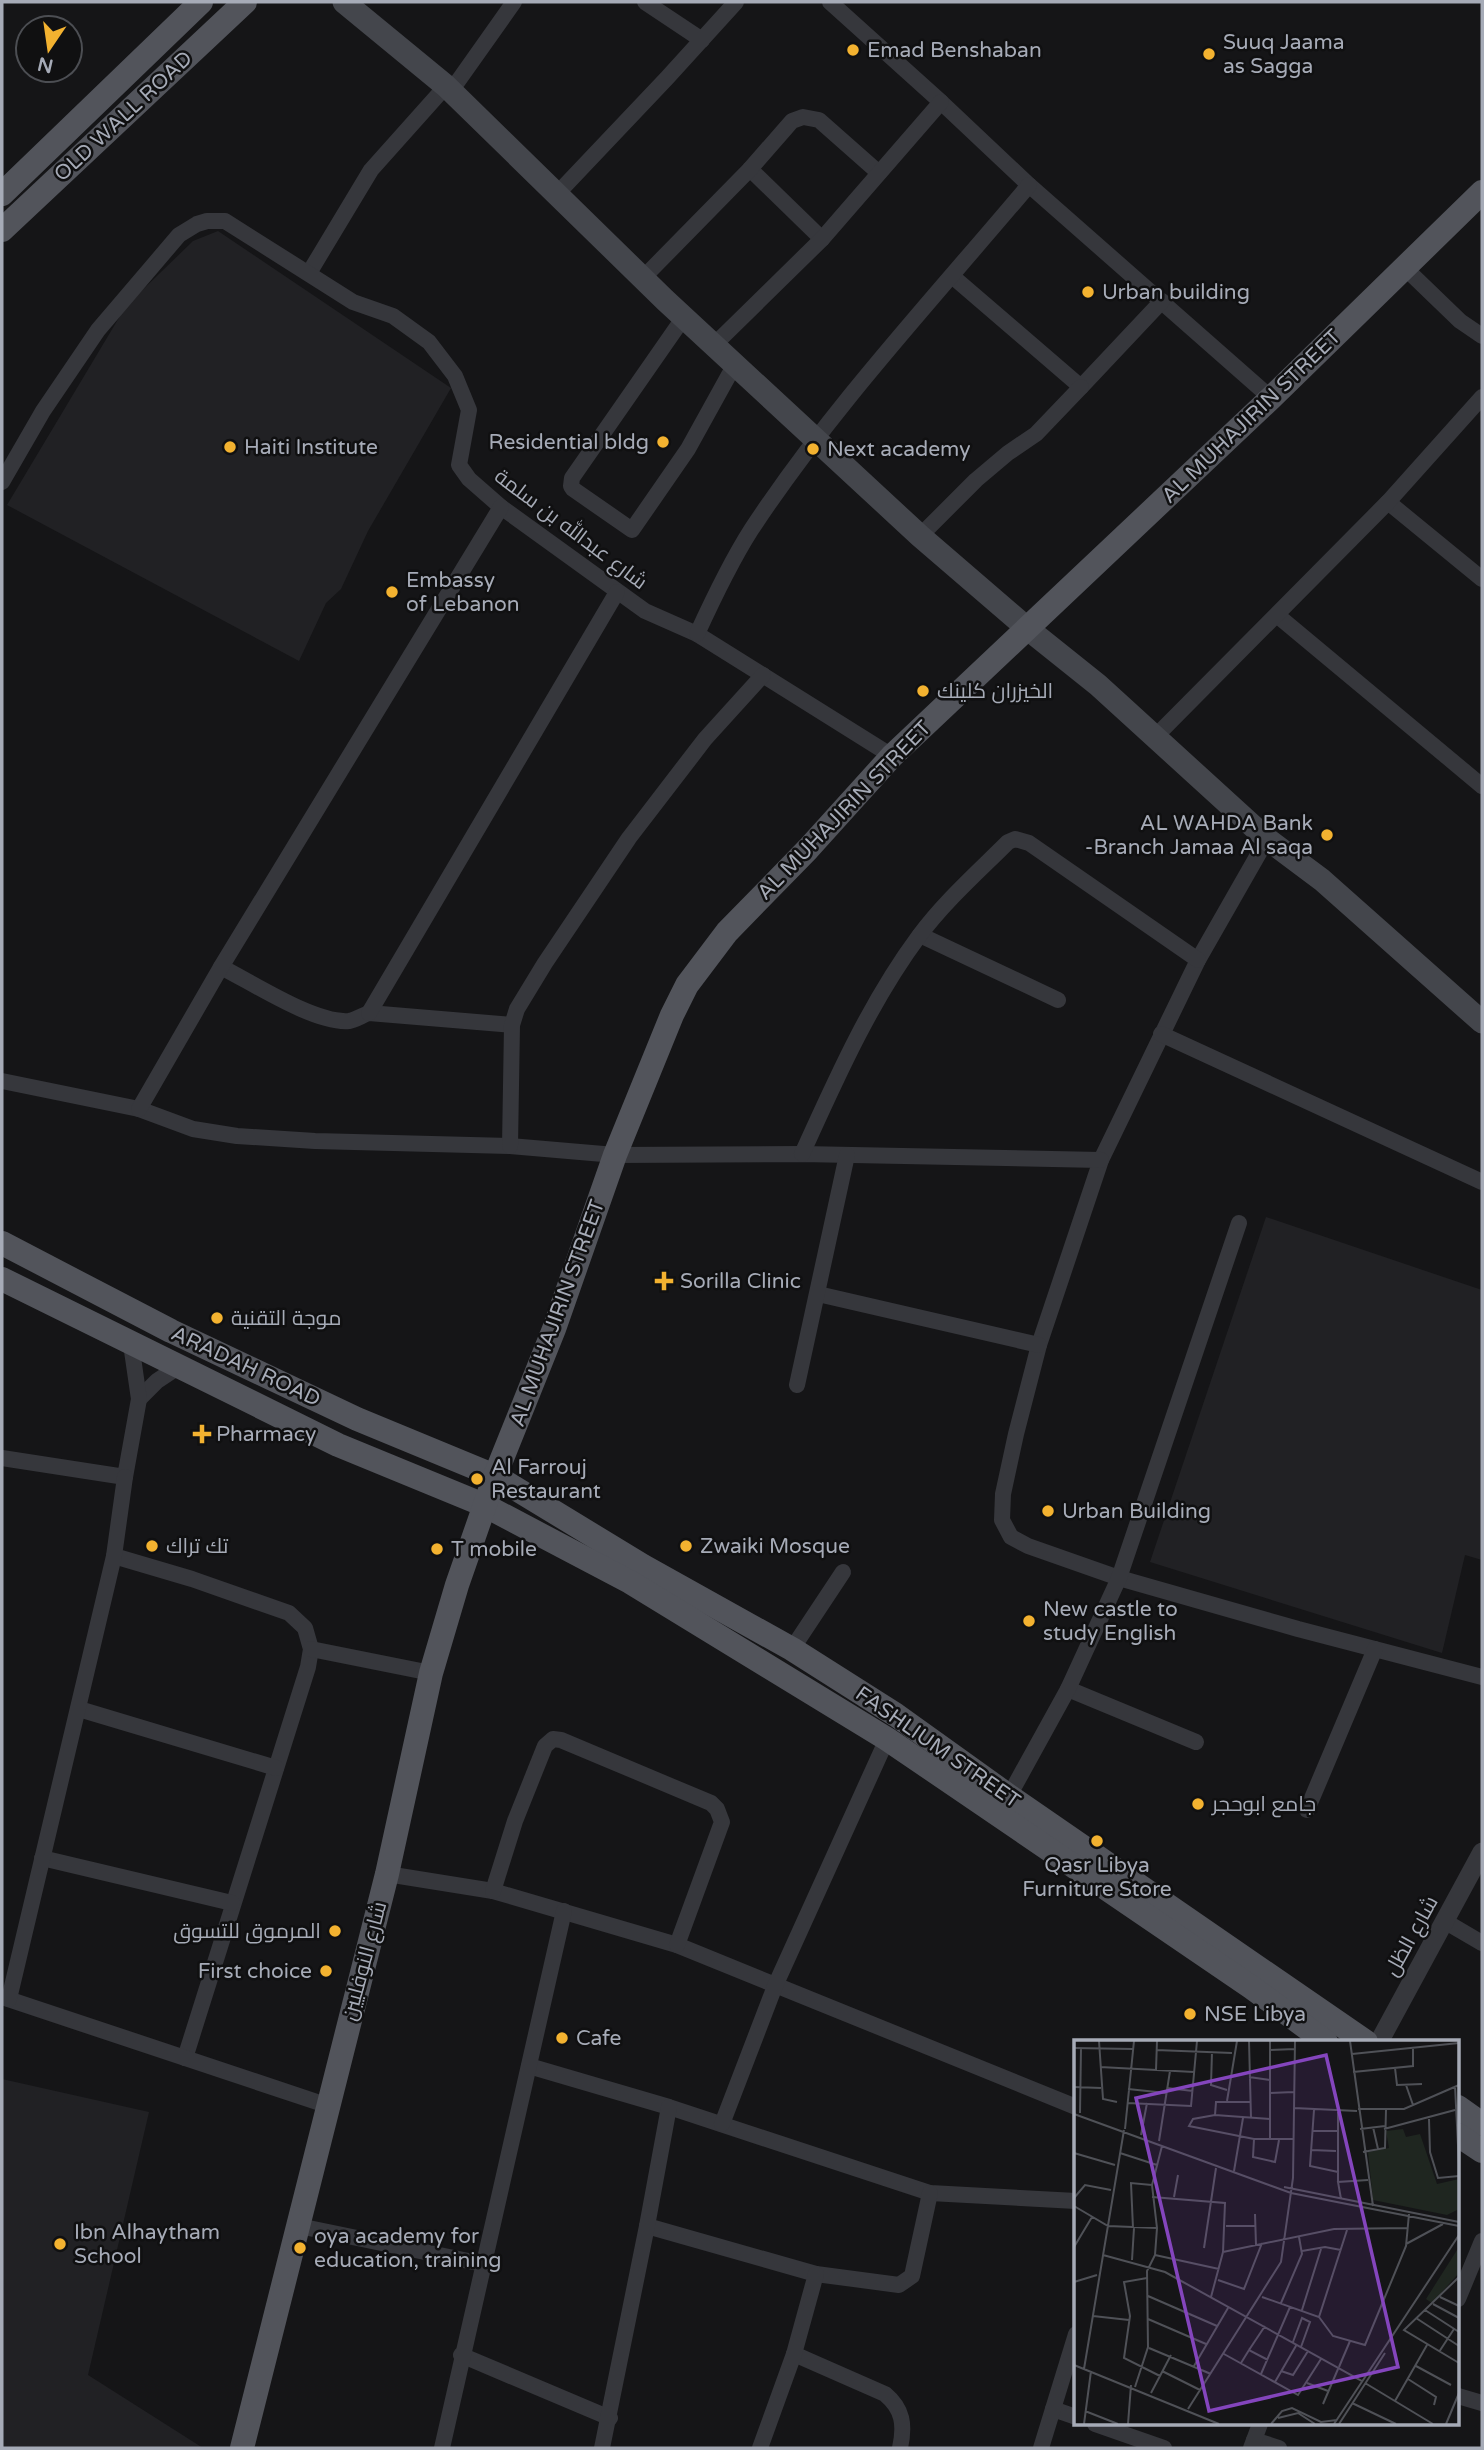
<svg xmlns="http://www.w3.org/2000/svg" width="1484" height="2450" viewBox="0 0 1484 2450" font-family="'Varela Round',Cairo,sans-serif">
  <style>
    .built { fill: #212124 }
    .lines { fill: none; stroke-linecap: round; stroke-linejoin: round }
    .minor { stroke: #36373c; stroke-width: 16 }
    .tertiary { stroke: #36373c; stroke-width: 19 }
    .secondary { stroke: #44464c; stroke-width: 23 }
    .primary { stroke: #52545b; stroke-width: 24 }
    .poi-dot { fill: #f3b230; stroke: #101011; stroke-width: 2.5 }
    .labels { text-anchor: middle; stroke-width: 5; stroke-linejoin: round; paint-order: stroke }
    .poi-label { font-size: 21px; fill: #a6abb7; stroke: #101011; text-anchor: start }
    .street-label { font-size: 21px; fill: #a6abb7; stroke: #101011 }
    .inset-road { fill: none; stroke: #4f5157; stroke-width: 2 }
    .view { fill: #8445bd; fill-opacity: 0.15; stroke: #8445bd; stroke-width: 3.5 }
    .inset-edge { fill: none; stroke: #a6abb7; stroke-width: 3.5 }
  </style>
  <rect width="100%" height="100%" fill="#151517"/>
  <!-- built -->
  <g class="built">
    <path d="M218,231L451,388L368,531L341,589L326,603L299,661L7,505L126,306L193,241Z"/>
    <path d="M1266,1217L1482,1290V1560L1465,1555L1442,1653L1150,1562Z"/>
    <path d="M2,2079L149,2112L88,2375L203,2448H2Z"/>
  </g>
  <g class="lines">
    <!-- minor -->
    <g class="minor">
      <path d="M645,2L702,40"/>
      <path d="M830,2L941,102L1029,185L1271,398"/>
      <path d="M451,91L514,2"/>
      <path d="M750,169L822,239"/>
      <path d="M557,194L667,78L736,2"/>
      <path d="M1404,267L1460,321L1482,336"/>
      <path d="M309,273L371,170L446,86"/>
      <path d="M952,276L1081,387L1162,301"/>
      <path d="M643,278L750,169L792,121L803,117L819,120L879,173"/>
      <path d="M684,317L572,478L571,486L573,489L632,530L688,449L735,364"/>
      <path d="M714,345L822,239L941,102"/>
      <path d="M2,482L43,411L98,330L179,235L197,224L207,221H225L353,302L393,316L429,342L455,376L469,410L459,465L469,479L501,507L645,611L697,634L892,756"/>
      <path d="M1388,502L1482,579"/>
      <path d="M920,536L976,480L1008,453L1036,434L1081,387"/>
      <path d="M1278,616L1482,786"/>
      <path d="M697,634C713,599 730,563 751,530C832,407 934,298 1029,185"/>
      <path d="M1155,737L1388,502L1482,397"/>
      <path d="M1267,839L1198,960L1101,1160L1039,1345L1016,1434L1003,1494L1002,1520L1011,1537L1028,1546L1119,1578L1298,1629L1482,1677"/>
      <path d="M920,935L1058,1000"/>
      <path d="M221,967C253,983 315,1024 349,1021C355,1020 363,1015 369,1013L512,1025"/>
      <path d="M369,1013L617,592"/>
      <path d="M1161,1034L1482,1182"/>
      <path d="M2,1081L139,1109L193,1129L237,1136L315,1141L510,1146L615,1155L802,1154L1101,1160"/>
      <path d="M139,1109L221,967L501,507"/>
      <path d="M510,1146L512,1025L517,1009L545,963L629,838L705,739L763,675"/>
      <path d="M802,1154C836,1079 870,1002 919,936C945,901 978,872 1008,842L1015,839L1029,843L1198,960"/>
      <path d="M818,1294L1039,1345"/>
      <path d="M797,1385L847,1155"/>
      <path d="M139,1399L157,1381L178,1367"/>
      <path d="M2,1458L125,1477L139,1399L131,1344"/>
      <path d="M114,1556L192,1579L289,1613L305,1628L311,1649L308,1667L185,2058"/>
      <path d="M311,1649L431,1673"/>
      <path d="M792,1649L843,1572"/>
      <path d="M1068,1689L1196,1742"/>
      <path d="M79,1709L276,1768"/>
      <path d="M1009,1796L1068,1689L1119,1578L1239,1223"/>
      <path d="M1307,1810L1375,1649"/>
      <path d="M42,1858L232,1903"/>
      <path d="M387,1874L493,1891L677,1945L1076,2107"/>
      <path d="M493,1891L515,1821L545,1746L553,1739L561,1740L711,1803L717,1809L722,1822L677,1945"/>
      <path d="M1446,1922L1482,1943"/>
      <path d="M2,1997L329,2106"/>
      <path d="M9,1999L114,1556L125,1477"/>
      <path d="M529,2066L669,2107L930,2193L1076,2201"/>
      <path d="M722,2124L775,1986L887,1739"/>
      <path d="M299,2226L483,2264"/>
      <path d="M647,2226L816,2274L899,2285L912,2276L930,2193"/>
      <path d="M1458,2299L1482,2241"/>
      <path d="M794,2354L885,2394C903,2409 905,2425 900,2448"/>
      <path d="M461,2355L610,2418"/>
      <path d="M1458,2396L1482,2403"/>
      <path d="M1053,2409L1076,2417"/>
      <path d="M1095,2424L1164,2448"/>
      <path d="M1254,2440L1279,2448"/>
      <path d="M442,2448L564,1911"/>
      <path d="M602,2448L647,2226L669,2107"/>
      <path d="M760,2448L794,2354L816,2274"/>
      <path d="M1041,2448L1076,2334"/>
      <path d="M1251,2448L1260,2424"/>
    </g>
    <!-- tertiary -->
    <path class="tertiary" d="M1379,2042L1482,1852"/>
    <!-- secondary -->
    <path class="secondary" d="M344,2L446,86L665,300L920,536L1028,629L1098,685L1267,839L1322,880L1482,1022"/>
    <!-- primary -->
    <g class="primary">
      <path d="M2,194L201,2"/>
      <path d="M2,230L245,2"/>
      <path d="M2,1243L171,1331L357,1419L495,1476L643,1566L792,1649L896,1715L1009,1796L1366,2042"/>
      <path d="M2,1279L338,1445L484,1505L630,1582L887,1739L1251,1987L1326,2042"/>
      <path d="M1458,2107L1482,2124"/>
      <path d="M1458,2135L1482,2151"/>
      <path d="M242,2448L387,1874L431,1673L457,1585L495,1476L554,1329L615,1155L672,1015L687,985L727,932L808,849L892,756L1271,398L1482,192"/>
    </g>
  </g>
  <!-- markers -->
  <g class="poi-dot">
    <circle cx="853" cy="50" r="7"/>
    <circle cx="1209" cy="54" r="7"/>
    <circle cx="1088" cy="292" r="7"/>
    <circle cx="663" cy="442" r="7"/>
    <circle cx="230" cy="447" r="7"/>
    <circle cx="813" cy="449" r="7"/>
    <circle cx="392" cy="592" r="7"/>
    <circle cx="923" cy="691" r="7"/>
    <circle cx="1327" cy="835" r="7"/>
    <path d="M660.5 1270.5h7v7h7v7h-7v7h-7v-7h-7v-7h7z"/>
    <circle cx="217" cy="1318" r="7"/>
    <path d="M198.5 1423.5h7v7h7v7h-7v7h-7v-7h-7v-7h7z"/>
    <circle cx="477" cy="1479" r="7"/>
    <circle cx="1048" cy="1511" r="7"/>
    <circle cx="152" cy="1546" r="7"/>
    <circle cx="686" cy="1546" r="7"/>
    <circle cx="437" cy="1549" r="7"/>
    <circle cx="1029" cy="1621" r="7"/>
    <circle cx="1198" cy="1804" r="7"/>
    <circle cx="1097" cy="1841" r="7"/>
    <circle cx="335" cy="1931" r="7"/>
    <circle cx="326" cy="1971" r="7"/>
    <circle cx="1190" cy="2014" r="7"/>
    <circle cx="562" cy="2038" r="7"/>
    <circle cx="60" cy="2244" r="7"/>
    <circle cx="300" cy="2248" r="7"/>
  </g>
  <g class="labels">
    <!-- poi labels -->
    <g class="poi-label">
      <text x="1223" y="49">Suuq Jaama<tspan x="1223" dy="24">as Sagga</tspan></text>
      <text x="867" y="57">Emad Benshaban</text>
      <text x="1102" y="299">Urban building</text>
      <text x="649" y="449" text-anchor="end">Residential bldg</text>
      <text x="244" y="454">Haiti Institute</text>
      <text x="827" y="456">Next academy</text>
      <text x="406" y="587">Embassy<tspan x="406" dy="24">of Lebanon</tspan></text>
      <text x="937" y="698">الخيزران كلينك</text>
      <text x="1313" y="830" text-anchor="end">AL WAHDA Bank<tspan x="1313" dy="24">-Branch Jamaa Al saqa</tspan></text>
      <text x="680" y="1288">Sorilla Clinic</text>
      <text x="231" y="1325">موجة التقنية</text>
      <text x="216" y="1441">Pharmacy</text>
      <text x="491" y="1474">Al Farrouj<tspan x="491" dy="24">Restaurant</tspan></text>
      <text x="1062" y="1518">Urban Building</text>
      <text x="166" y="1553">تك تراك</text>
      <text x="700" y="1553">Zwaiki Mosque</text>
      <text x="451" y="1556">T mobile</text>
      <text x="1043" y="1616">New castle to<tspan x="1043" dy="24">study English</tspan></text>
      <text x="1212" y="1811">جامع ابوحجر</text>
      <text x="1097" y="1872" text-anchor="middle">Qasr Libya<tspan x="1097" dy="24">Furniture Store</tspan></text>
      <text x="321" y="1938" text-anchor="end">المرموق للتسوق</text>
      <text x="312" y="1978" text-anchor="end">First choice</text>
      <text x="1204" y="2021">NSE Libya</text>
      <text x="576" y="2045">Cafe</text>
      <text x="74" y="2239">Ibn Alhaytham<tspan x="74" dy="24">School</tspan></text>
      <text x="314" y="2243">oya academy for<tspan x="314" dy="24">education, training</tspan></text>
    </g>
    <!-- street labels -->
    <g class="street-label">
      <text transform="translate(123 116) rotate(-43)" y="7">OLD WALL ROAD</text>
      <text transform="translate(1251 416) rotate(-44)" y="7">AL MUHAJIRIN STREET</text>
      <text transform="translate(571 529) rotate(37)" y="7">شارع عبدالله بن سلمة</text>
      <text transform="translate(844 810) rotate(-46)" y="7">AL MUHAJIRIN STREET</text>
      <text transform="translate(557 1313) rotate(-70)" y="7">AL MUHAJIRIN STREET</text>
      <text transform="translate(246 1366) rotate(25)" y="7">ARADAH ROAD</text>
      <text transform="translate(938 1747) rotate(35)" y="7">FASHLIUM STREET</text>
      <text transform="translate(1411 1936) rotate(-61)" y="7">شارع الظل</text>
      <text transform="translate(364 1961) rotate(-75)" y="7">شارع النوفليين</text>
    </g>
  </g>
  <!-- overview -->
  <g transform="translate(1074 2040)">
    <rect width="385" height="385" fill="#151517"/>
    <path d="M329,89L332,97L346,94L363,144L385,139V169L373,175L299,160L294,112L315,108L312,91ZM385,207V233L358,263L352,259Z" fill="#1f2620"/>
    <path class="inset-road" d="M25,1L29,59L43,62M175,1L177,78M276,1L299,166M0,8L59,9M82,10L158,13M196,10L221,9M138,12L137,45L153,50M278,14L385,3M26,27L120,32M321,28L323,45L348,44M82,30L83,1M279,32L339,26V7M175,37L196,40M332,45L339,65M381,46L385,125M0,47L27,48M93,48L119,51M54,49L92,53M196,53L220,52M153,61L163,1M53,63L117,66L123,1M220,68L283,71M284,69H330L385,45M240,70L236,126L264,132M264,72V142M6,73L7,8M0,74L217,153L385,186M141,75L142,62H176M196,79L141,75L119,79L115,86L180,99H219M355,79L356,112L364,138L385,136M299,87L304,109M51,89L60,1M286,89L311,86M310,89L381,70M238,91H264M67,95L73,63M180,99L179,117L201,122L205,100M196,100V1M85,101L96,31M237,110L262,111M289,112L311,108L312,70M0,113L41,125M46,113L83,125M160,131L169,78M210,147L385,182M78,157L151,163L149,212L137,257M100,157L104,135M0,158L11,145L37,150M267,159L264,142L294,140M0,166L34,186L83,188M181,174L182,205M152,186H181M59,188L57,143L78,145M332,204L369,184M0,207L18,177M130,208L142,128M228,211L251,207L267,210M149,212L260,189L333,188M29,215L91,232L288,341M81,215L145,229M58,220L60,188M385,237L330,290L385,323M73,238L50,242L56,276L50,318L86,336M144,240L170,249L188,203M0,242L23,235M74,256L143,286M188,257L245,277L259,296L291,305L332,206L335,174M366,257L385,266M207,263L228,214L225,197M359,264L385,278M228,270L247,209M351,270L385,292M19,276L55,280M245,277L273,190M342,278L385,306M74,279L132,304M219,302L228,278L236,282L227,307M75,308L137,334M175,310L191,286M365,312L380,289M150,314L224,355L247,319M167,323L175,310L194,320M0,325L145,384M120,326L154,268M342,326L377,345M265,327L276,301M10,329L50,90M88,331L126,350M207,331L219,335L234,311M187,334L216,267M334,339L362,357L360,365M201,342L223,304M233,343L254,351M291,343L359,384M61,347L74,307L73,231L81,215L83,188L78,145L88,106M77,353L97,315M321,361L353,305M278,363L322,384M249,364L264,329M114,369L207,222L219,138L221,1M11,371L44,384M204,378L224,373L241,384M10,384L17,331M54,384L57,345M197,384L208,371L218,368L247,382L263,380M260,384L385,195M265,384L311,313M372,384L385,353"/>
    <path class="view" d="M252,15L324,327L135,371L62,58Z"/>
    <rect width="385" height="385" class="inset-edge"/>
  </g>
  <!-- border -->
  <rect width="1484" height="2450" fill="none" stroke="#a6abb7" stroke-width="7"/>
  <!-- north arrow -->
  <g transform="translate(49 49) rotate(193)"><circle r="33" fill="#101011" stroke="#4c4e53" stroke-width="2"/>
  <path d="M0-5L12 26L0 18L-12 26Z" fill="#f3b230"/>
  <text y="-10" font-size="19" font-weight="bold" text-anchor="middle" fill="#a6abb7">N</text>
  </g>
</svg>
